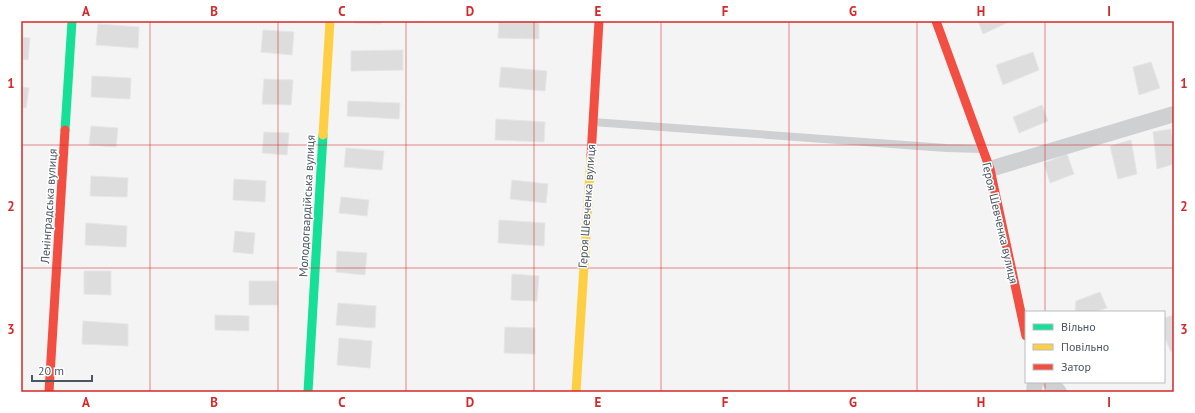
<svg xmlns="http://www.w3.org/2000/svg" width="1195" height="413" viewBox="0 0 1195 413" font-family="'PT Sans',sans-serif">
  <style>
    .building { fill: #ddddde; stroke: #e5e6e7 }
    .lines { fill: none; stroke-linecap: round; stroke-linejoin: round }
    .lane { stroke: #ced0d2; stroke-width: 8 }
    .street { stroke: #ced0d2; stroke-width: 16 }
    .fast { stroke: #16e098; stroke-width: 9 }
    .slow { stroke: #ffcf43; stroke-width: 9 }
    .jam { stroke: #f24e42; stroke-width: 9 }
    .grid { fill: none; stroke: #d62828; stroke-width: 1; stroke-opacity: 0.55 }
    .labels { text-anchor: middle; stroke-width: 3; stroke-linejoin: round; paint-order: stroke }
    .street-label { font-size: 12px; fill: #4a5661; stroke: #fff }
    .neatline { fill: none; stroke: #d62828; stroke-width: 1.5 }
    .grid-label { font-size: 13px; text-anchor: middle; font-weight: bold; fill: #d62828 }
  </style>
  <rect width="100%" height="100%" fill="#f4f4f4"/>
  <!-- building -->
  <g class="building">
    <path d="M354,21H381V24L354,23Z"/>
    <path d="M499,21H539V39L498,38Z"/>
    <path d="M978,21H1011L983,34Z"/>
    <path d="M98,24L139,27L138,48L96,45Z"/>
    <path d="M263,30L294,32L292,55L261,52Z"/>
    <path d="M21,37L30,38L28,60L21,59Z"/>
    <path d="M403,50V70L351,71V51Z"/>
    <path d="M1033,52L1039,70L1003,85L996,65Z"/>
    <path d="M1151,62L1160,88L1139,95L1133,67Z"/>
    <path d="M501,67L547,71L545,91L499,87Z"/>
    <path d="M92,76L131,78L130,99L91,97Z"/>
    <path d="M264,79L293,80L291,105L262,104Z"/>
    <path d="M21,87L29,88L26,108L21,107Z"/>
    <path d="M348,101L400,103L399,119L347,116Z"/>
    <path d="M1042,105L1048,121L1019,133L1013,117Z"/>
    <path d="M496,119L545,122L544,142L495,140Z"/>
    <path d="M91,126L118,128L116,147L89,145Z"/>
    <path d="M1171,129L1174,147V164L1157,169L1153,132Z"/>
    <path d="M264,132L289,133L287,155L262,153Z"/>
    <path d="M1131,140L1137,174L1118,179L1110,146Z"/>
    <path d="M346,148L384,151L382,170L344,167Z"/>
    <path d="M1067,154L1074,174L1050,183L1044,163Z"/>
    <path d="M91,176L128,178L127,197L90,196Z"/>
    <path d="M234,179L266,181L265,202L233,200Z"/>
    <path d="M512,180L548,184L546,203L510,199Z"/>
    <path d="M341,197L369,200L367,216L339,213Z"/>
    <path d="M499,220L545,223L544,246L498,243Z"/>
    <path d="M86,223L127,226L126,247L85,245Z"/>
    <path d="M235,231L255,233L253,254L233,252Z"/>
    <path d="M337,251L367,253L365,275L336,272Z"/>
    <path d="M84,271H111V295L84,294Z"/>
    <path d="M512,274L539,276L537,301L511,300Z"/>
    <path d="M249,281H277L278,305H249Z"/>
    <path d="M1100,292L1107,308L1094,312H1075L1076,301Z"/>
    <path d="M338,303L376,306L375,328L336,325Z"/>
    <path d="M215,315L249,316V331L215,330Z"/>
    <path d="M1174,315V351L1171,352L1164,336V318Z"/>
    <path d="M83,321L128,324V346L82,344Z"/>
    <path d="M505,327L535,328V354L504,353Z"/>
    <path d="M339,338L372,341L370,368L337,365Z"/>
  </g>
  <g class="lines">
    <!-- lane -->
    <path class="lane" d="M593,122L946,148L982,149"/>
    <!-- street -->
    <g class="street">
      <path d="M990,169L1174,114"/>
      <path d="M1050,382L1059,392"/>
      <path d="M1034,392L1035,382"/>
    </g>
    <!-- fast -->
    <g class="fast">
      <path d="M65,130L72,21"/>
      <path d="M308,392L323,135"/>
    </g>
    <!-- slow -->
    <g class="slow">
      <path d="M323,135L330,21"/>
      <path d="M576,392L591,156"/>
    </g>
    <!-- jam -->
    <g class="jam">
      <path d="M936,21L990,169L1026,336"/>
      <path d="M591,156L599,21"/>
      <path d="M49,392L65,130"/>
    </g>
  </g>
  <!-- grid -->
  <path class="grid" d="M150,21V392M278,21V392M406,21V392M534,21V392M661,21V392M789,21V392M917,21V392M1045,21V312M21,145H1174M21,268H1174M1045,382V392"/>
  <g class="labels">
    <!-- street labels -->
    <g class="street-label">
      <text transform="translate(49 206) rotate(-86)" y="4">Ленінградська вулиця</text>
      <text transform="translate(307 206) rotate(-87)" y="4">Молодогвардійська вулиця</text>
      <text transform="translate(587 206) rotate(-86)" y="4">Героя Шевченка вулиця</text>
      <text transform="translate(1000 223) rotate(77)" y="4">Героя Шевченка вулиця</text>
    </g>
  </g>
  <!-- border -->
  <rect width="1195" height="413" fill="none" stroke="#ffffff" stroke-width="44"/>
  <!-- legend -->
  <rect x="1025" y="311" width="140" height="72" fill="#ffffff" stroke="#b7bbc0"/>
  <rect x="1033" y="324" width="20" height="6" fill="#16e098" stroke="#b7bbc0"/>
  <text x="1061" y="331" font-size="12" fill="#4a5661">Вільно</text>
  <rect x="1033" y="344" width="20" height="6" fill="#ffcf43" stroke="#b7bbc0"/>
  <text x="1061" y="351" font-size="12" fill="#4a5661">Повільно</text>
  <rect x="1033" y="364" width="20" height="6" fill="#f24e42" stroke="#b7bbc0"/>
  <text x="1061" y="371" font-size="12" fill="#4a5661">Затор</text>
  <!-- scale -->
  <path d="M32 375v6h60v-6" fill="none" stroke="#4a5661" stroke-width="2"/>
  <text x="38" y="375" font-size="12" fill="#4a5661" stroke="#ffffff" stroke-width="3" paint-order="stroke">20 m</text>
  <rect x="22" y="22" width="1151" height="369" class="neatline"/>
  <g class="grid-label">
    <text x="86" y="16">A</text>
    <text x="214" y="16">B</text>
    <text x="342" y="16">C</text>
    <text x="470" y="16">D</text>
    <text x="598" y="16">E</text>
    <text x="725" y="16">F</text>
    <text x="853" y="16">G</text>
    <text x="981" y="16">H</text>
    <text x="1109" y="16">I</text>
    <text x="11" y="88">1</text>
    <text x="1184" y="88">1</text>
    <text x="11" y="211">2</text>
    <text x="1184" y="211">2</text>
    <text x="11" y="334">3</text>
    <text x="1184" y="334">3</text>
    <text x="86" y="407">A</text>
    <text x="214" y="407">B</text>
    <text x="342" y="407">C</text>
    <text x="470" y="407">D</text>
    <text x="598" y="407">E</text>
    <text x="725" y="407">F</text>
    <text x="853" y="407">G</text>
    <text x="981" y="407">H</text>
    <text x="1109" y="407">I</text>
  </g>
</svg>
